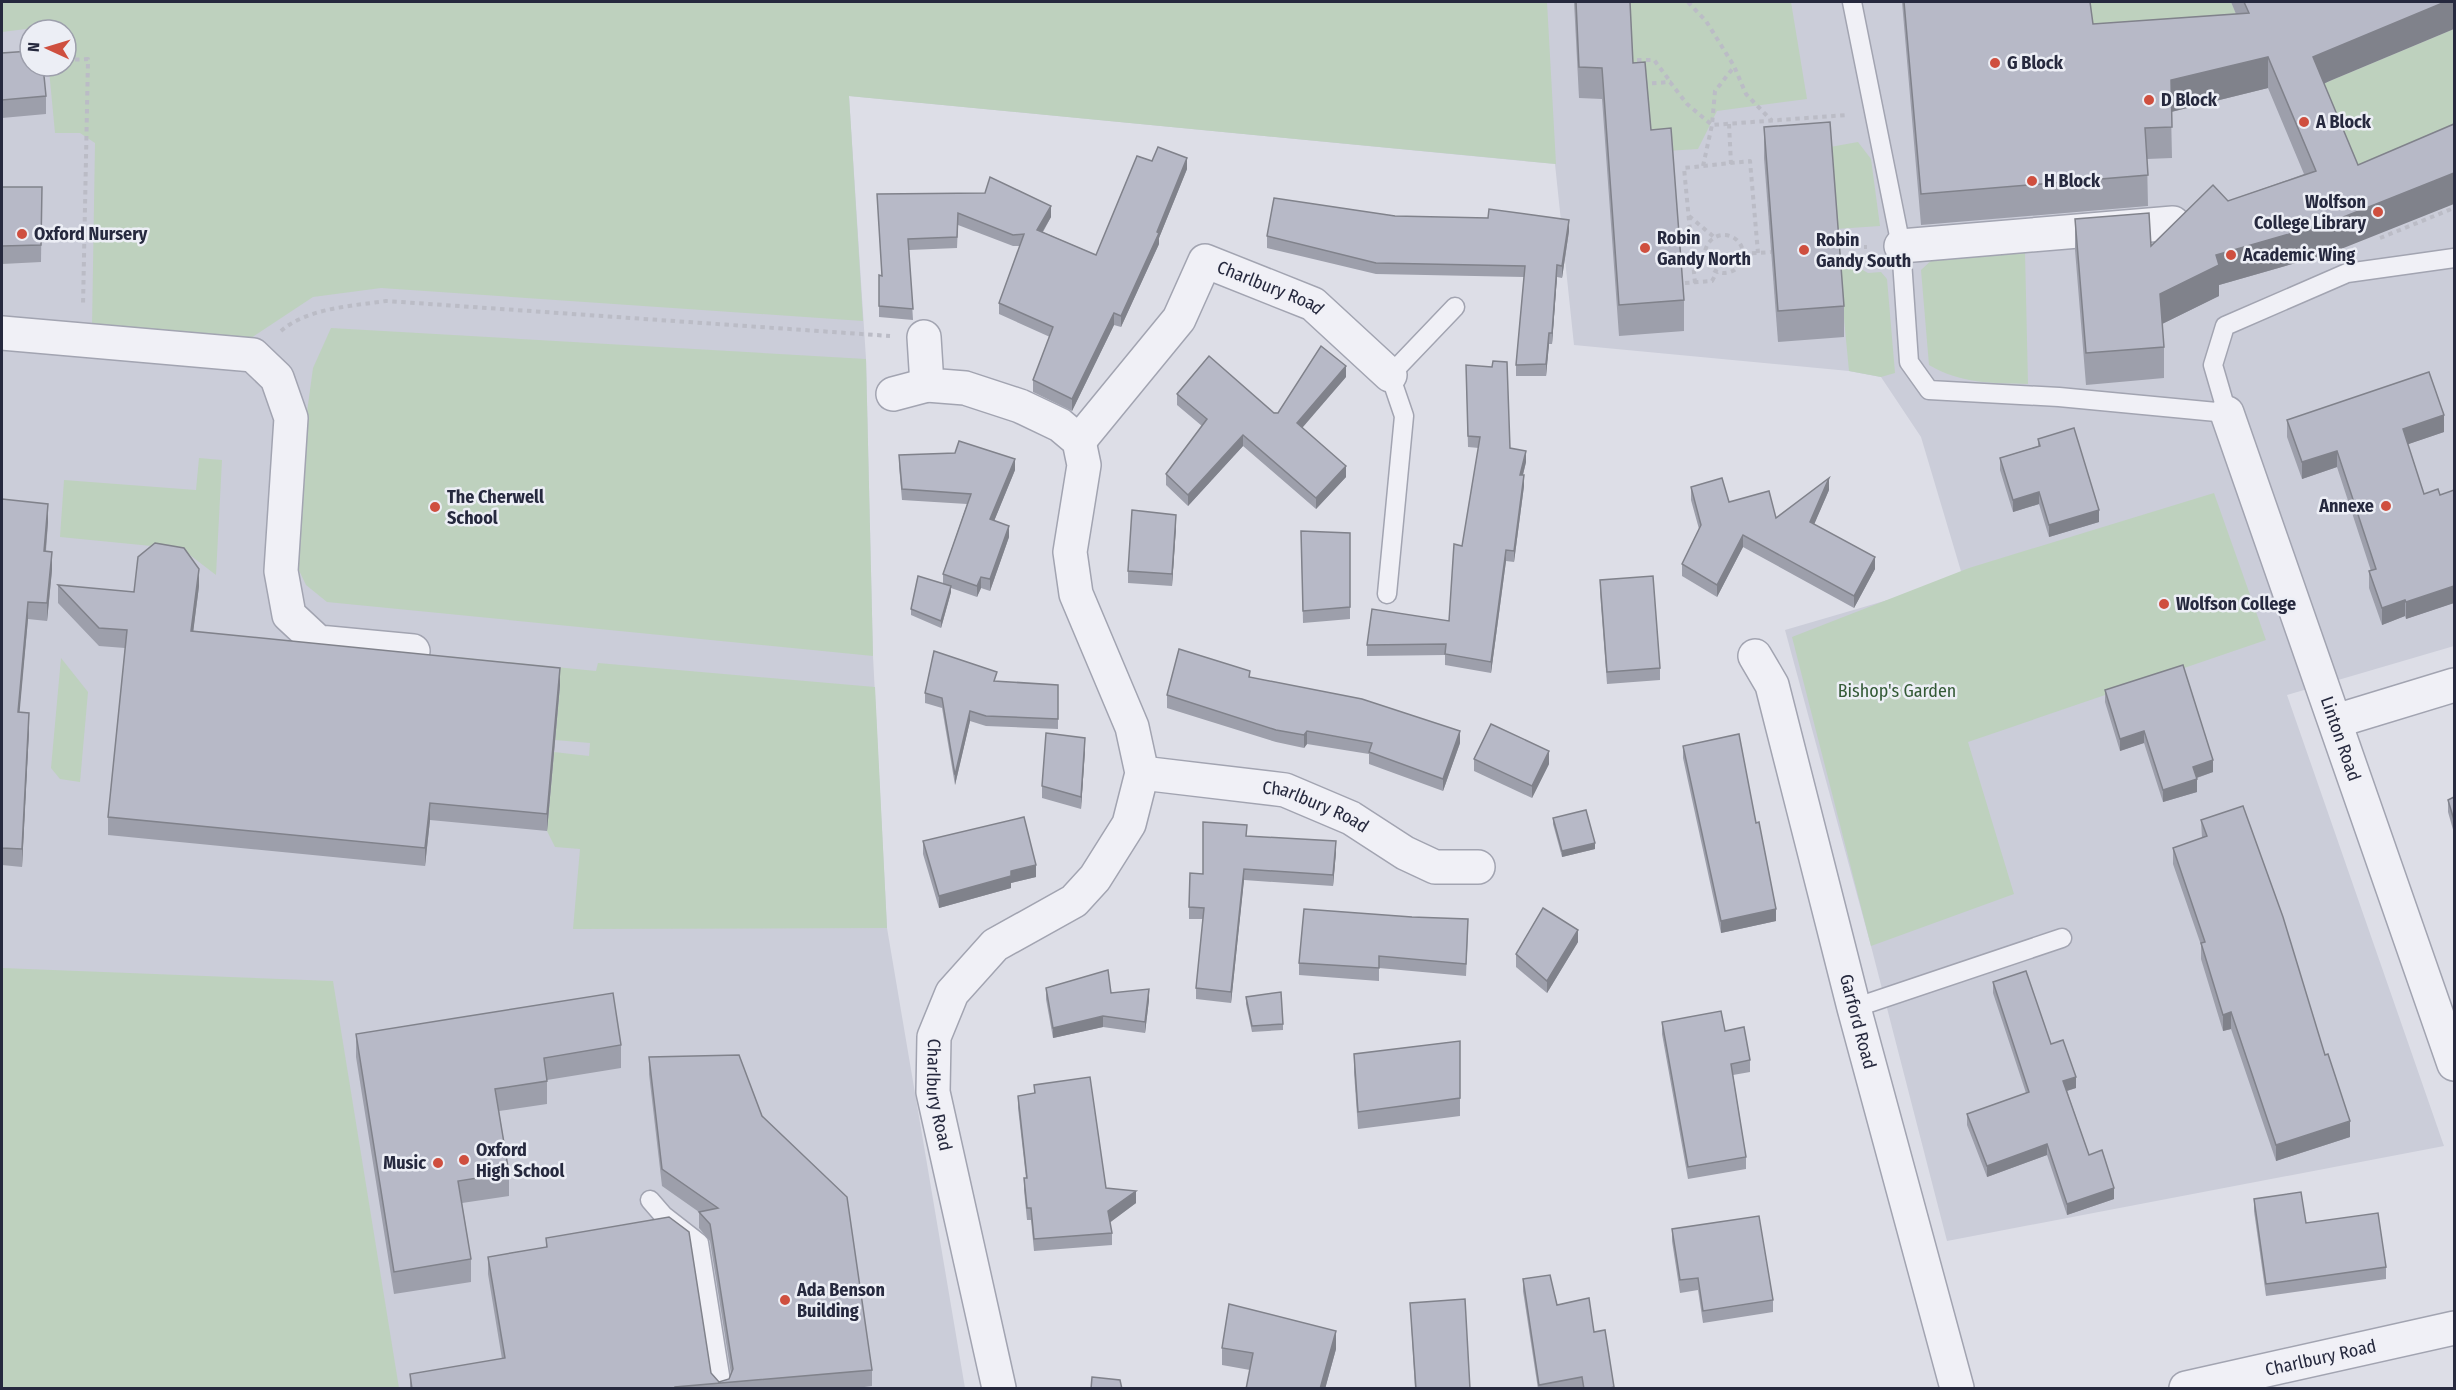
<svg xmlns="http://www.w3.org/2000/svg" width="2456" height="1390" viewBox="0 0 2456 1390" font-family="'Fira Sans Condensed',sans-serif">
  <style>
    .built { fill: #cbcdd9; fill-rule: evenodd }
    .green { fill: #bed1be }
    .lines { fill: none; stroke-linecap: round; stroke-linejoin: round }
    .lane-casing { stroke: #a2a4b1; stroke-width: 21 }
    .street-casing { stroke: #a2a4b1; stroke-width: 36 }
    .path { stroke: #bbbcc6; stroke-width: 4; stroke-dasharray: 4.5 4.5; stroke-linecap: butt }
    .lane { stroke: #f0f0f6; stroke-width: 18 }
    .street { stroke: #f0f0f6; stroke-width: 33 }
    .wall { fill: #9d9fab }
    .shaded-wall { fill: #80828b }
    .building { fill: #b7b9c7; stroke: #80828b; stroke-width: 1.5 }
    .poi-dot { fill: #cf4f3f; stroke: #eceef5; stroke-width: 2 }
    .labels { text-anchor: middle; stroke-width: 5; stroke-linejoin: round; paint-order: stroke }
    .poi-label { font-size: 18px; font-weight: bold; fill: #26293e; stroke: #eceef5; text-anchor: start }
    .street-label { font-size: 18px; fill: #26293e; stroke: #eceef5 }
    .park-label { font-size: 18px; fill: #345a36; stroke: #eceef5 }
  </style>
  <rect width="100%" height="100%" fill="#dddee7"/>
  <!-- built -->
  <path class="built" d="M2,2H2454V646L2287,695L2444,1146L1947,1241L1871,946L1785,630L1963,578L1921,437L1881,377L1849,371L1574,345L1555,164L849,96L866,359L873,656L887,928L965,1388H2ZM30,30H66V66H30Z"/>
  <!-- green -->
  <g class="green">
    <path d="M2,2H1547L1556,164L849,96L863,321L381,288L313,297L245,342L92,328L95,143L80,133H55L49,70L46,66H66V30L34,28L2,32Z"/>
    <path d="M1628,2H1791L1807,99L1717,111L1698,149L1650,152L1632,78Z"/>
    <path d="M2087,2H2231L2249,44L2093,55Z"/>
    <path d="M2454,29V155L2358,196L2313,88Z"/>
    <path d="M1858,142L1871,159L1880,226L1836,229L1830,147Z"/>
    <path d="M2025,252L2028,384C1992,383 1961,384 1929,365L1921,270L1934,258Z"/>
    <path d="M1838,256L1868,273L1881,272L1887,279L1895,373L1881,377L1849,371Z"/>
    <path d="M331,328L866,359L873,656L327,602L306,585L294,560L304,434L313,368Z"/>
    <path d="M199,458L222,460L216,575L182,549L60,537L64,480L196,490Z"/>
    <path d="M2214,493L2266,640L1968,742L2014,894L1871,946L1792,637L1969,568Z"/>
    <path d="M446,656L596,671L598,663L875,687L887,928L573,929L580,849L555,847L547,831L554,752L589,756L590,743L555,740L560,685L444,674Z"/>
    <path d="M61,658L88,692L80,782L60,779L51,768Z"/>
    <path d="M2,968L333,981L399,1388H2Z"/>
  </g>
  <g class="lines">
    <defs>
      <g id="lane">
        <path d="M1852,2L1901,246L1909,362L1929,390L2059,397L2227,413L2213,365L2225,326L2347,273L2454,258"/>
        <path d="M1387,594L1404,416L1390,375L1455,307"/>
        <path d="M1854,1008L2062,938"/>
        <path d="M650,1200L663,1215L699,1243L722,1388"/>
      </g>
      <g id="street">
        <path d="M1901,246L2173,223"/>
        <path d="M2,333L253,355L277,378L291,418L281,571L289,615L318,642L413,651"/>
        <path id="s1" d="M924,337L927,385L965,388L1020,406L1060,425L1079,441L1084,465L1070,552L1076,594L1132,727L1142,773L1129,824L1095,878L1074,901L995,945L952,993L934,1037L933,1092L999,1388"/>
        <path d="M893,394L927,385"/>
        <path id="s2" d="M2227,413L2454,1064"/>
        <path id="s3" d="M1079,441L1179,319L1205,261L1313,304L1390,375"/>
        <path id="s4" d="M1755,656L1772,685L1854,1008L1957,1388"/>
        <path d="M2336,721L2454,685"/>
        <path id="s5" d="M1142,773L1285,790L1351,818L1405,853L1435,867H1478"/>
        <path id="s6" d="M2186,1388L2454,1328"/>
      </g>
    </defs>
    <!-- lane casing -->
    <use href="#lane" class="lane-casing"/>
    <!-- street casing -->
    <use href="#street" class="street-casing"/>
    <!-- path -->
    <g class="path">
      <path d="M1688,2L1706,21L1734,66L1746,94L1772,121"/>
      <path d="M66,60L88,59L83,306"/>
      <path d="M1628,60H1654L1670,81"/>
      <path d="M1643,84L1670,82L1687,104L1712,125L1847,115"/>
      <path d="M1729,124L1731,164"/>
      <path d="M1703,166L1712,125L1715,91L1734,67"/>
      <path d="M1689,216L1714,237"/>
      <circle cx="1724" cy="254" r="19"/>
      <path d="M2380,238L2454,208"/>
      <path d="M1837,247H1867"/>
      <path d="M1743,254L1771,252"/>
      <path d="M1685,283L1712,281L1717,272"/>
      <path d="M1695,283L1684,168L1750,161L1758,253"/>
      <path d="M281,331C307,308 352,306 386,301L890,336"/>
    </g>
    <!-- lane -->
    <use href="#lane" class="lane"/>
    <!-- street -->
    <use href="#street" class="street"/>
  </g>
  <!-- wall -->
  <g class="wall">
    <path d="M1574,2H1630L1633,63L1651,130L1684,300V331L1619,336L1602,99L1579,98Z"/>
    <path d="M1902,2H2090L2093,24L2236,14L2231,2H2454L2324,84L2331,253L2219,285V296L2162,324L2164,347V378L2086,385L2075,250V219L2151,246L2228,201L2304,174L2268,88L2171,112L2172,158L2147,159L2148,206L1921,225Z"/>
    <path d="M2,53L46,96V114L2,118Z"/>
    <path d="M1764,127L1844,306V337L1778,342L1764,158Z"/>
    <path d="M1152,161L1187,169L1159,238V244L1121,327L1114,325L1072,411L1033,392V380L1050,337L999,314V303L1020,246H1013L958,225L957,248L909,250L913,320L879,317V275L882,276L877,194L1051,217L1043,232L1096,255Z"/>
    <path d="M2,187H42L41,262L2,264Z"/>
    <path d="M1395,216L1569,231L1562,278L1557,277L1552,344H1549L1546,376H1516V365L1524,277L1376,274L1267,248V236Z"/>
    <path d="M1466,365L1510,448L1526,462L1523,475L1524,486L1514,562L1506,561L1491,673L1445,665V655L1367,656V645L1449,621L1479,448L1468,447Z"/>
    <path d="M1346,377L1302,427L1346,477L1316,509L1243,446L1188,506L1166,485V474L1202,426L1177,405V394L1278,413Z"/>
    <path d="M2287,420L2444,432L2408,444L2424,494L2440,495L2454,490V603L2406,619L2405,616L2382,625L2369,588V571H2371L2337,467L2302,479L2287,437Z"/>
    <path d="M2038,439L2099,522L2049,537L2039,504L2013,512L2000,470V458L2038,446Z"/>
    <path d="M899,455L1015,470L994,521L1009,537L990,591L981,588L977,597L951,588V592L941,628L911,615V609L943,583V574L967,504L902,500L899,466Z"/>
    <path d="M1691,487L1776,518L1829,490L1814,524L1875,569L1854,608L1743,547L1717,597L1682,576V564L1699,529L1691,500Z"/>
    <path d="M2,499L48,522L46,551L52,570L47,621L28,619L19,712L29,731L22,867L2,865Z"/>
    <path d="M1176,527L1172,586L1128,583V571Z"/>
    <path d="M1301,531L1350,533V619L1303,623Z"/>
    <path d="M1600,580L1660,668V680L1607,684L1600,592Z"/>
    <path d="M58,585L134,592L199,586L193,632L560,685L547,831L430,820L425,866L108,835V817L125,648L99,646L58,603Z"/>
    <path d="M1250,677L1460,743L1443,791L1369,764V754L1307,744L1304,748L1276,742L1167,708V695Z"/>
    <path d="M997,682L1058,685V729L986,726L970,721L955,785L942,708L925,703V693Z"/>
    <path d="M2105,690L2213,772L2197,778V792L2163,802L2144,743L2120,751L2105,702Z"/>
    <path d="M1683,746L1756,823L1776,921L1721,933L1683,758Z"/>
    <path d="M1085,750L1081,809L1042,798V786Z"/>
    <path d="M1474,759L1549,764L1532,798L1474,771Z"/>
    <path d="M2454,797V833L2448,812V800Z"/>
    <path d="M1553,818L1595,849L1562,857L1553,824Z"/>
    <path d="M2201,820L2350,1137L2276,1161L2231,1029L2223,1031L2201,959V945L2173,864V848L2202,838Z"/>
    <path d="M1247,836L1336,852L1333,886L1244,880L1231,1003L1196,999V988L1203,919H1189V907L1203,874Z"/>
    <path d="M923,841L1036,877L1011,883V888L939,908L923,854Z"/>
    <path d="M1468,931L1466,976L1379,968V981L1299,975V963Z"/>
    <path d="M1578,942L1547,993L1516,967V954Z"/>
    <path d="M1993,982L2051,1044L2076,1088L2067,1091L2089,1155L2114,1199L2067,1215L2047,1155L1987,1177L1967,1125V1114L2026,1093L1993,993Z"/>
    <path d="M1046,988L1111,993L1149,1000L1145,1033L1103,1027L1053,1038L1046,999Z"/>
    <path d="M1246,997L1283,1024V1030L1252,1032L1246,1004Z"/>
    <path d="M1662,1022L1725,1031L1750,1060V1072L1733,1075L1746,1157V1169L1688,1179L1662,1034Z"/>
    <path d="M356,1034L621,1045V1068L547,1080V1104L499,1111L509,1173V1196L462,1203L471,1259V1282L394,1294L356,1057Z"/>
    <path d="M1460,1041V1116L1358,1129L1354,1072V1054Z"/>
    <path d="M649,1057L762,1116L872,1370V1386L849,1389H410V1374L502,1359L488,1274V1257L546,1247V1238L711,1373L719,1382L729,1379L731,1374L710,1241L699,1228V1212L662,1186L649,1074Z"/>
    <path d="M1034,1085L1106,1188L1136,1203L1110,1222L1112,1233V1245L1034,1251L1031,1220H1027L1024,1190V1178H1026L1018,1108V1096L1034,1093Z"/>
    <path d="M2254,1199L2306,1223L2386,1267V1279L2266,1296L2254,1211Z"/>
    <path d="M1672,1229L1773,1300V1312L1703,1323L1698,1290L1680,1293L1672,1241Z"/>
    <path d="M1523,1279L1594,1332L1614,1389H1538L1523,1291Z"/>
    <path d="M1410,1303L1470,1389H1415Z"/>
    <path d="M1222,1348L1336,1349L1325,1389H1246L1250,1370L1222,1365Z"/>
  </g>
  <!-- shaded-wall -->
  <g class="shaded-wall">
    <path d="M2445,2H2454V29L2313,88V57Z"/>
    <path d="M2268,57V88L2171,112V80Z"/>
    <path d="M1187,158V169L1159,238V244L1121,327V316L1157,232Z"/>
    <path d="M2454,173V204L2331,253L2219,285V296L2160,325V294L2216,255Z"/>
    <path d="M1051,206V217L1037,241V230Z"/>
    <path d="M1569,220V231L1562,278V266Z"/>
    <path d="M1557,265V277L1552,344V333Z"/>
    <path d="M1114,313V325L1072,411V399Z"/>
    <path d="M1549,333V344L1546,376V364Z"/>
    <path d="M1346,366V377L1297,434V423Z"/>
    <path d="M2444,415V432L2403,446V429Z"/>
    <path d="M1243,435V446L1188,506V495Z"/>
    <path d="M1526,451V462L1520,486V475Z"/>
    <path d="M2337,451V467L2302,479V462Z"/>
    <path d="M1015,459V470L990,531V519Z"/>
    <path d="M1346,466V477L1316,509V498Z"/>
    <path d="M1524,475V486L1514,562V551Z"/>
    <path d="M1829,478V490L1810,534V522Z"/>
    <path d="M2039,492V504L2013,512V500Z"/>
    <path d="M48,504V522L44,569V551Z"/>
    <path d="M2099,510V522L2049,537V525Z"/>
    <path d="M1176,515V527L1172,586V574Z"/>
    <path d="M1009,526V537L990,591V579Z"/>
    <path d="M1743,535V547L1717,597V585Z"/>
    <path d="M1506,550V561L1491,673V662Z"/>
    <path d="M52,552V570L47,621V603Z"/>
    <path d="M1875,557V569L1854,608V596Z"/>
    <path d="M199,569V586L191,649V631Z"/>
    <path d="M981,577V588L977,597V586Z"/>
    <path d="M951,586V592L941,628V621Z"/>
    <path d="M2454,586V603L2406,619V602Z"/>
    <path d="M2405,600V616L2382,625V608Z"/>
    <path d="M28,602V619L18,730V712Z"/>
    <path d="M560,668V685L547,831V814Z"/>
    <path d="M970,711V721L955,785V775Z"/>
    <path d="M29,713V731L22,867V849Z"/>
    <path d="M1307,731V744L1304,748V735Z"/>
    <path d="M1460,731V743L1443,791V779Z"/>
    <path d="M2144,731V743L2120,751V739Z"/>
    <path d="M1085,738V750L1081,809V797Z"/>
    <path d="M1549,751V764L1532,798V786Z"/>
    <path d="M2213,760V772L2193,779V767Z"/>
    <path d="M2197,779V792L2163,802V790Z"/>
    <path d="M430,803V820L425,866V848Z"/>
    <path d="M1336,841V852L1333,886V875Z"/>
    <path d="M1595,843V849L1562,857V851Z"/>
    <path d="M1036,865V877L1011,883V888L939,908V896L1011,871Z"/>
    <path d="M1244,869V880L1231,1003V992Z"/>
    <path d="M1776,909V921L1721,933V921Z"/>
    <path d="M1578,930V942L1547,993V981Z"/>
    <path d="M1149,989V1000L1145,1033V1022Z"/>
    <path d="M2231,1012V1029L2223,1031V1015Z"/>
    <path d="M1103,1016V1027L1053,1038V1028Z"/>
    <path d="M2076,1077V1088L2063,1092V1081Z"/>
    <path d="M2350,1121V1137L2276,1161V1145Z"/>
    <path d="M2047,1144V1155L1987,1177V1166Z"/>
    <path d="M2114,1188V1199L2067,1215V1204Z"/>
    <path d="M1136,1191V1203L1108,1224V1211Z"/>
    <path d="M1336,1331V1349L1325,1389H1320Z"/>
  </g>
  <!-- building -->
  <g class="building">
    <path d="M1576,2H1630L1633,63L1645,62L1651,130L1671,128L1684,300L1619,305L1602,68L1579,67Z"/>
    <path d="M1904,2H2090L2093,24L2249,13L2244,2H2445L2313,57L2358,165L2454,124V173L2331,222L2216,255L2219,265L2160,294L2164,347L2086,353L2075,219L2149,213L2151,246L2213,185L2228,201L2316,171L2268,57L2171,80L2172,127L2145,128L2148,175L1921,194Z"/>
    <path d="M30,51V66H43L46,96L2,100V53Z"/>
    <path d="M1830,122L1844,306L1778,311L1764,127Z"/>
    <path d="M1158,147L1187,158L1157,232L1159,233L1121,316L1114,313L1072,399L1033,380L1053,327L999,303L1024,234L1013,235L958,213L957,237L908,239L913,309L879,306V275L882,276L877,194L985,193L990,177L1051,206L1037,230L1096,255L1137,156L1152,161Z"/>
    <path d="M2,187H42L41,245L2,246Z"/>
    <path d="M1274,198L1395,216L1488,218L1489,209L1569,220L1562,266L1557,265L1552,333H1549L1546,364L1516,365L1525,266L1376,263L1267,236Z"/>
    <path d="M1321,346L1346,366L1297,423L1346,466L1316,498L1243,435L1188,495L1166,474L1207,419L1177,394L1209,356L1274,413H1278Z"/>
    <path d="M1493,361L1507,362L1510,448L1526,451L1520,475H1524L1514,551L1506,550L1491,662L1445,654L1446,644L1367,645L1372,609L1449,621L1454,544L1462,546L1480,437L1468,436L1466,365L1492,367Z"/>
    <path d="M2429,372L2444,415L2403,429L2424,494L2438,489L2440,495L2454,490V586L2406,602L2405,600L2382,608L2369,571L2376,569L2337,451L2302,462L2287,420Z"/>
    <path d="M2074,428L2099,510L2049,525L2039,492L2013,500L2000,458L2040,446L2038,439Z"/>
    <path d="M959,441L1015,459L990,519L1009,526L990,579L981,577L977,586L943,574L971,494L902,489L899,455L955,453Z"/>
    <path d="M1722,478L1729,502L1769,491L1776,518L1829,478L1810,522L1875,557L1854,596L1743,535L1717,585L1682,564L1701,525L1691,487Z"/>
    <path d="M2,499L48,504L44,551L52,552L47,603L28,602L18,712L29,713L22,849L2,848Z"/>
    <path d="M1132,510L1176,515L1172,574L1128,571Z"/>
    <path d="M1301,531L1350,533V607L1303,611Z"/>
    <path d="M155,543L184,548L199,569L191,631L560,668L547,814L430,803L425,848L108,817L127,630L99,628L58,585L134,592L138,557Z"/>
    <path d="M918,576L951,586L941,621L911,609Z"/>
    <path d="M1653,576L1660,668L1607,672L1600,580Z"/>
    <path d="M1179,649L1250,671L1249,677L1362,699L1460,731L1443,779L1369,752L1372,743L1307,731L1304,735L1276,730L1167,695Z"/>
    <path d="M934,651L997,672L994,681L1058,685V719L986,716L970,711L955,775L942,698L925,693Z"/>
    <path d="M2183,665L2213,760L2193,767L2197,779L2163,790L2144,731L2120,739L2105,690Z"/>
    <path d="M1491,724L1549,751L1532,786L1474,759Z"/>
    <path d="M1046,733L1085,738L1081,797L1042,786Z"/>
    <path d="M1739,734L1756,823L1759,822L1776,909L1721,921L1683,746Z"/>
    <path d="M2454,797V820L2448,800Z"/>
    <path d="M2243,806L2283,917L2325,1055L2328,1054L2350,1121L2276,1145L2231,1012L2223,1015L2201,943L2205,942L2173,848L2207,836L2201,820Z"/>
    <path d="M1586,810L1595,843L1562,851L1553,818Z"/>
    <path d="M1024,817L1036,865L1011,871V876L939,896L923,841Z"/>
    <path d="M1203,822L1247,825L1246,836L1336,841L1333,875L1244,869L1231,992L1196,988L1204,908L1189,907L1190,873L1203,874Z"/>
    <path d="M1543,908L1578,930L1547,981L1516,954Z"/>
    <path d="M1304,909L1412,917L1468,919L1466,964L1379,956V968L1299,963Z"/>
    <path d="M1108,970L1111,993L1149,989L1145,1022L1103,1016L1053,1028L1046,988Z"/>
    <path d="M2026,971L2051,1044L2063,1040L2076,1077L2063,1081L2089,1155L2102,1150L2114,1188L2067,1204L2047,1144L1987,1166L1967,1114L2029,1092L1993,982Z"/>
    <path d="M1281,992L1283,1024L1252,1026L1246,997Z"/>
    <path d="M613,993L621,1045L544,1058L547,1081L495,1089L509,1173L458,1181L471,1259L394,1272L356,1034Z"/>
    <path d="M1721,1011L1725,1031L1744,1027L1750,1060L1731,1064L1746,1157L1688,1167L1662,1022Z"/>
    <path d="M1460,1041V1098L1358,1112L1354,1054Z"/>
    <path d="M739,1055L762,1116L847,1197L872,1370L675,1387V1389H412L410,1374L505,1358L488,1257L547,1247L546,1238L669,1217L689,1232L711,1373L719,1382L729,1379L733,1369L710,1224L699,1212L718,1208L662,1169L649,1057Z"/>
    <path d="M1090,1077L1106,1188L1136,1191L1108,1211L1112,1233L1034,1239L1031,1208H1027L1024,1178H1027L1018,1096L1035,1093L1034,1085Z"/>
    <path d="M2301,1192L2306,1223L2378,1213L2386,1267L2266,1284L2254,1199Z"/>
    <path d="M1759,1216L1773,1300L1703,1311L1698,1278L1680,1280L1672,1229Z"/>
    <path d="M1550,1275L1557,1305L1589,1298L1594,1332L1605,1330L1614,1387L1607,1389H1584L1582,1377L1539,1385L1523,1279Z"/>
    <path d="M1465,1299L1470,1389H1416L1410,1303Z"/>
    <path d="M1229,1304L1336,1331L1320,1389H1246L1253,1353L1222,1348Z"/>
    <path d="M1092,1377L1120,1380L1122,1389H1091Z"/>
  </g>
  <!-- markers -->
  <g class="poi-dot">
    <circle cx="1995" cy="63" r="6"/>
    <circle cx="2149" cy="100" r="6"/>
    <circle cx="2304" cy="122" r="6"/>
    <circle cx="2032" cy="181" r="6"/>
    <circle cx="2378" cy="212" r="6"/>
    <circle cx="22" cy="234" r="6"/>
    <circle cx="1645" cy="248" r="6"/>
    <circle cx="1804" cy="250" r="6"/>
    <circle cx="2231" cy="255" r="6"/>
    <circle cx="2386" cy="506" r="6"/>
    <circle cx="435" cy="507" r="6"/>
    <circle cx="2164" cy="604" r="6"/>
    <circle cx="464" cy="1160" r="6"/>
    <circle cx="438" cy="1163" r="6"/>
    <circle cx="785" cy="1300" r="6"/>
  </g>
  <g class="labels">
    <!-- poi labels -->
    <g class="poi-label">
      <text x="2007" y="69">G Block</text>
      <text x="2161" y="106">D Block</text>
      <text x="2316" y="128">A Block</text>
      <text x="2044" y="187">H Block</text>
      <text x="2366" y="208" text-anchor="end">Wolfson<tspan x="2366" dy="21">College Library</tspan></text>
      <text x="34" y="240">Oxford Nursery</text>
      <text x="1657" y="244">Robin<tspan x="1657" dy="21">Gandy North</tspan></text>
      <text x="1816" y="246">Robin<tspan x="1816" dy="21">Gandy South</tspan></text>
      <text x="2243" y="261">Academic Wing</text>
      <text x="447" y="503">The Cherwell<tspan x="447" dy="21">School</tspan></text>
      <text x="2374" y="512" text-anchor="end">Annexe</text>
      <text x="2176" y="610">Wolfson College</text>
      <text x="476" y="1156">Oxford<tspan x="476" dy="21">High School</tspan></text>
      <text x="426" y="1169" text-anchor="end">Music</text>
      <text x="797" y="1296">Ada Benson<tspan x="797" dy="21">Building</tspan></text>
    </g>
    <!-- street labels -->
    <g class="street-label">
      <text dy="6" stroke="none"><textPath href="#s3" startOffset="292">Charlbury Road</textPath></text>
      <text dy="6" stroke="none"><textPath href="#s2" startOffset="345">Linton Road</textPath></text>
      <text dy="6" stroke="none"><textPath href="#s5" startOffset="178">Charlbury Road</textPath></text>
      <text dy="6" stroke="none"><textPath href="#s4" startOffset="381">Garford Road</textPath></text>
      <text dy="6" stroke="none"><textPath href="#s1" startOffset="968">Charlbury Road</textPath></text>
      <text dy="6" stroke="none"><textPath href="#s6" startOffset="138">Charlbury Road</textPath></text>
    </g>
    <!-- park labels -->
    <g class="park-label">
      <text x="1897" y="697">Bishop's Garden</text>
    </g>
  </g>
  <!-- border -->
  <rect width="2456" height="1390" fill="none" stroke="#26293e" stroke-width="6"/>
  <!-- north arrow -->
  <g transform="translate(48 48) rotate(274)"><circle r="28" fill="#eceef5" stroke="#9d9fac" stroke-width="1.5"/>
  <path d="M0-4.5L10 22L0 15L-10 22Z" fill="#cf4f3f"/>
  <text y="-9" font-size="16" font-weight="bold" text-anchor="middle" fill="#26293e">N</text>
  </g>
</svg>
